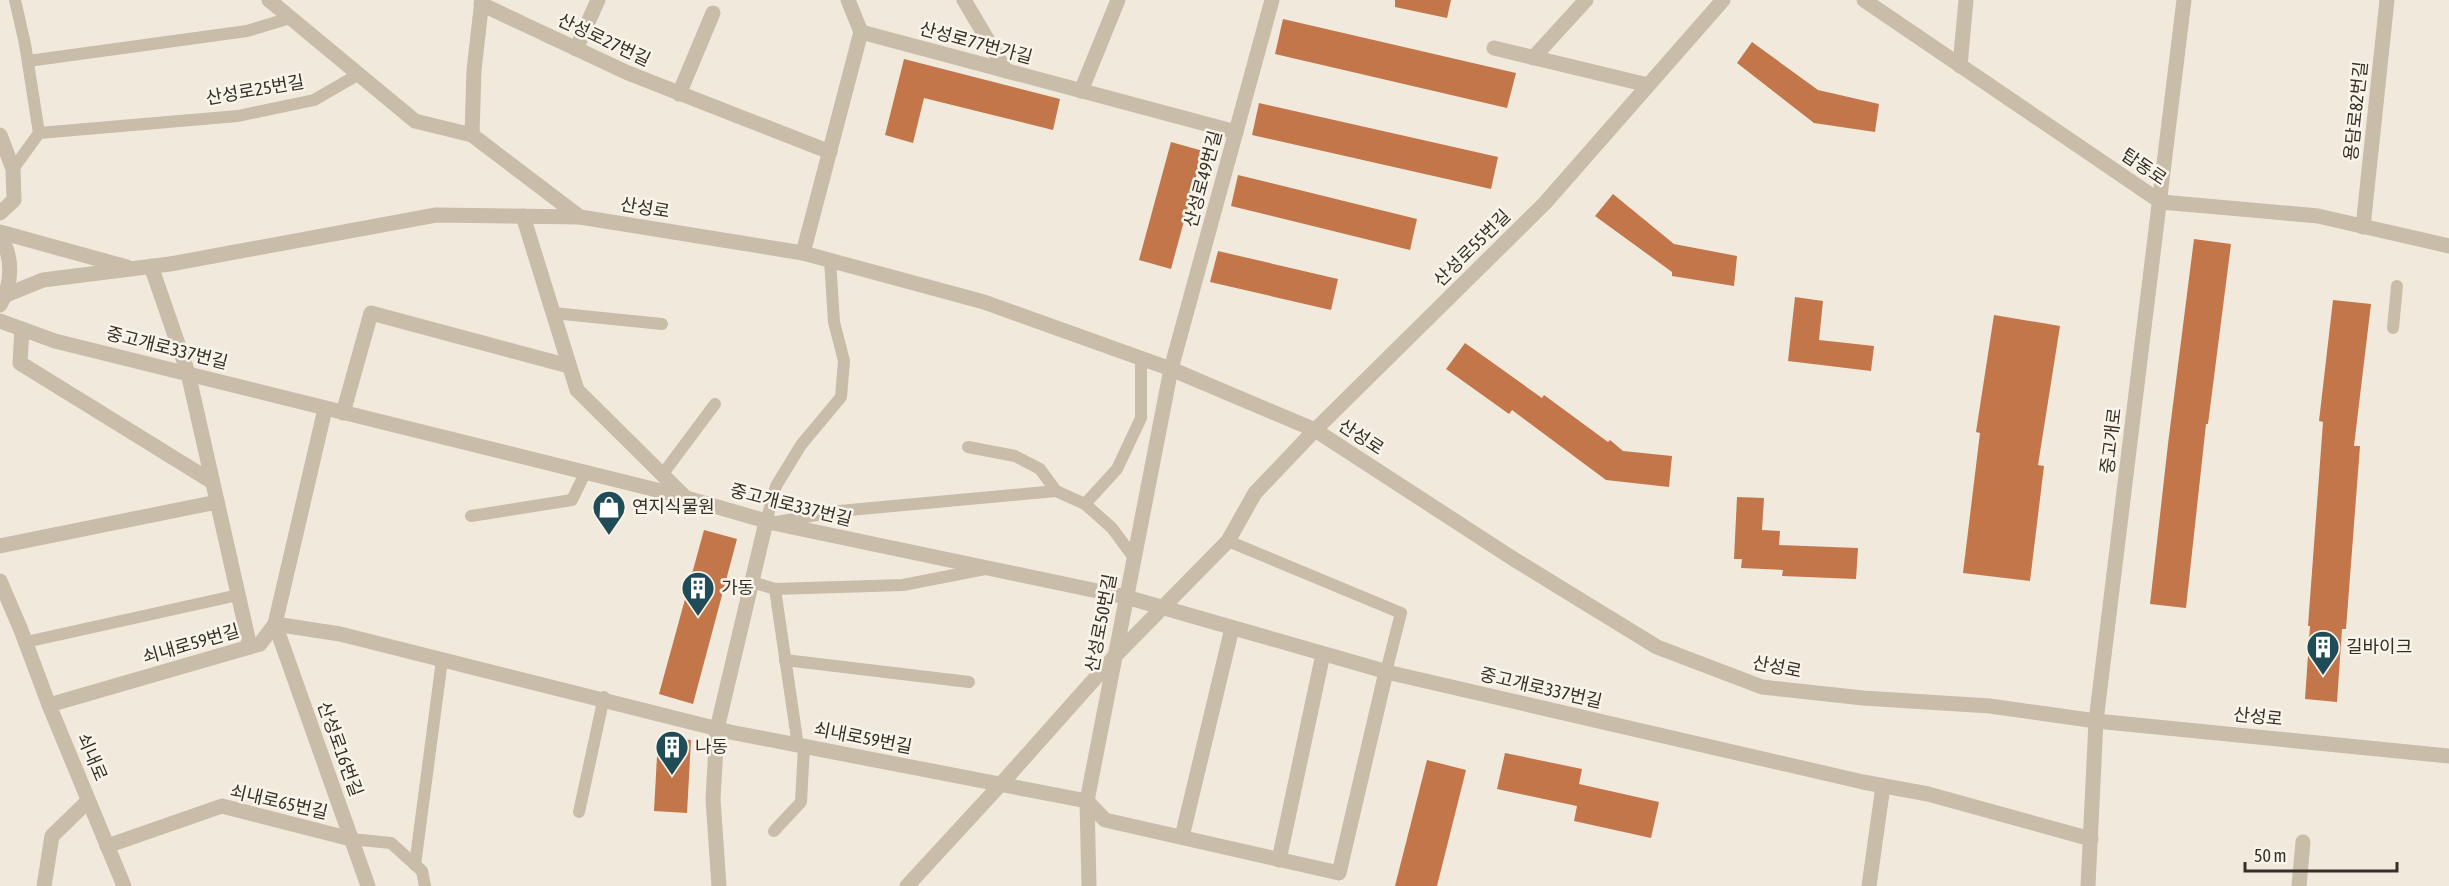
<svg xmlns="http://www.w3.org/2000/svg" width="2449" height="886" viewBox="0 0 2449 886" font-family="'Asap Condensed','Noto Sans KR',sans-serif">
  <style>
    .building { fill: #c2764a }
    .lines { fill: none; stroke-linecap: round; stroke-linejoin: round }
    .service { stroke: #c9bca9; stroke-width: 12 }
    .minor { stroke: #c9bca9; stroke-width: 15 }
    .tertiary { stroke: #c9bca9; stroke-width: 15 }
    .labels { text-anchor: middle; stroke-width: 5; stroke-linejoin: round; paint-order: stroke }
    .street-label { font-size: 18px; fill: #362f28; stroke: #f9f4e9 }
    .poi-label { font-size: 18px; fill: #362f28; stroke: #f9f4e9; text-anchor: start }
  </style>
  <rect width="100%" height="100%" fill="#f1eadc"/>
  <!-- building -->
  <g class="building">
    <path d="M1395,0H1451L1447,18L1395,7Z"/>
    <path d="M1283,19L1516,73L1507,108L1275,54Z"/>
    <path d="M1752,42L1818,90L1879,104L1875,132L1814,123L1737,63Z"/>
    <path d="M904,59L1060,99L1053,130L924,98L913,143L885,135Z"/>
    <path d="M1259,103L1498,157L1491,189L1252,135Z"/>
    <path d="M1171,142L1203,151L1171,269L1139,260Z"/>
    <path d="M1238,175L1417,219L1410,250L1231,206Z"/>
    <path d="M1613,194L1674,244L1737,256L1734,286L1672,276V272L1595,216Z"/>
    <path d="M2194,239L2231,244L2208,424H2206L2186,608L2150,604L2168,444Z"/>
    <path d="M1218,251L1338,279L1331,310L1210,282Z"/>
    <path d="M1795,297L1823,301L1819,340L1874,346L1871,371L1788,361Z"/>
    <path d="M2333,300L2371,304L2354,446H2360L2346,629H2342L2337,702L2305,699L2310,626H2308L2323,422L2319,421Z"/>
    <path d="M1994,315L2060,326L2038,465L2044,466L2030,581L1963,573L1980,433L1976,432Z"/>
    <path d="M1465,343L1542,398L1544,395L1608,442L1610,440L1623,451L1672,456L1669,487L1606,480L1512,410L1509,414L1446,369Z"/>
    <path d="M1737,497L1764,498L1762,530L1780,531L1779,545L1858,548L1856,579L1782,576L1783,570L1741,568L1742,559H1734Z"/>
    <path d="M704,530L737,539L693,704L659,694Z"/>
    <path d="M658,738L691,740L687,813L654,811Z"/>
    <path d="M1505,753L1582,769L1579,784L1659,802L1651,838L1574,821L1577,806L1497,789Z"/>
    <path d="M1427,760L1466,770L1437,886H1395Z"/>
  </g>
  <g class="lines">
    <!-- service -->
    <g class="service">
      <path d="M28,61L247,31L290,18"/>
      <path d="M39,133L238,116L314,100L359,74"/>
      <path d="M13,169L39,133L25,44L15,0"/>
      <path d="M553,313L662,324"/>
      <path d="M2393,328L2397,286"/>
      <path d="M968,447L1015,456L1040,469L1056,491"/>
      <path d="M662,475L715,404"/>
      <path d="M1085,504L1117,469L1141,418V358"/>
      <path d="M471,516L572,500L585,473"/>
      <path d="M766,522L776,486L801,445L841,397L844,361L834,322L830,260"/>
      <path d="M777,522L839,511L1056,491L1085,504L1112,528L1134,558"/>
      <path d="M1228,541L1401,613L1386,672"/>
      <path d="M752,582L775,589L903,585L985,569"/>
      <path d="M775,589L798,746"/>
      <path d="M26,642L238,595"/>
      <path d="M785,660L969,682"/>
      <path d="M579,812L604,697"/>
      <path d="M774,831L801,802L804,747"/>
      <path d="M351,839L391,843L422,871L425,886"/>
      <path d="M415,865L442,660"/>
    </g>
    <!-- minor -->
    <g class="minor">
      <path d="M269,0L415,121L472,135L580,217"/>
      <path d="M964,0L1006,71"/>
      <path d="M1864,0L2161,202L2318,216L2449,246"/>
      <path d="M481,4L628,73L830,152"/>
      <path d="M861,32L1236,132"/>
      <path d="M1494,48L1648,85"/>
      <path d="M576,49L598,0"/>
      <path d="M1533,58L1586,0"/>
      <path d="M1960,66L1966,0"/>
      <path d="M1081,91L1118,0"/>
      <path d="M679,94L713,13"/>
      <path d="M0,135L13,169L14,200L0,213"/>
      <path d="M472,135L474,70L482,0"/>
      <path d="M523,216L577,390L684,496"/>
      <path d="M2363,227L2387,0"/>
      <path d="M803,253L861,32L848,0"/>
      <path d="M151,266L188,373L250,647"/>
      <path d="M0,321L55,341L669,493L773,523L1126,597L1391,673L1863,782L1928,794L2091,839"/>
      <path d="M22,329L20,363L211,481"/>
      <path d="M343,413L371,313L569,366"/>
      <path d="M0,546L217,502"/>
      <path d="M0,581L21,630L49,705L124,886"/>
      <path d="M275,624L340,634L730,732L1087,801L1105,820L1339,873L1386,672"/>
      <path d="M275,624L368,886"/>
      <path d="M49,705L260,644L275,624L325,409"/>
      <path d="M2096,721L2184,0"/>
      <path d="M1182,837L1232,628"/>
      <path d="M107,846L222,806L351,839"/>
      <path d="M1279,860L1323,654"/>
      <path d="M44,886L52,836L88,801"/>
      <path d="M719,886L713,799L717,729L766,522"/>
      <path d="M907,886L1001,784L1115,656L1228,541L1255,493L1315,430L1545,203L1723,0"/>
      <path d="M1089,886L1087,801L1171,369L1272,0"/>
      <path d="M1869,886L1883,786"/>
      <path d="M2299,886L2303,842"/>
    </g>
    <!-- tertiary -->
    <g class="tertiary">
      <path d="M0,232L127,267"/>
      <path d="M0,235C13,257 13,283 0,305"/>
      <path d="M6,295L43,280L170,264L436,215L580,217L803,253L984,302L1171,369L1315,430L1512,558L1657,647L1762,687L1863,698L1990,706L2096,721L2449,756"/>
      <path d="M2088,886L2096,721"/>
    </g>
  </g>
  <!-- icons -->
  <defs>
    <symbol id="shop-pin" viewBox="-11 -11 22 30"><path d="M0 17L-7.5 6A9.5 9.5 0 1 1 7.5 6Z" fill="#1f4c56" stroke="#f9f4e9"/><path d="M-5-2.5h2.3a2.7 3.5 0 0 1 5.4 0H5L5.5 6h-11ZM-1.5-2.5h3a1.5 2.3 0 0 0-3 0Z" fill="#fff"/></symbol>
    <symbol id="building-pin" viewBox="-11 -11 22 30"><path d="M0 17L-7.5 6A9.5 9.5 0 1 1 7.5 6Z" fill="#1f4c56" stroke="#f9f4e9"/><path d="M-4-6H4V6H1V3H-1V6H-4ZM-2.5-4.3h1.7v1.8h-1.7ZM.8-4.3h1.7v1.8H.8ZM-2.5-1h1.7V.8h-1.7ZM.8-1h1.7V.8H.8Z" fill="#fff"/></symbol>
  </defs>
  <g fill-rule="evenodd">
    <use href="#shop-pin" x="590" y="488" width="38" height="52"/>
    <use href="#building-pin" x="679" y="569" width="38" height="52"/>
    <use href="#building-pin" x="2304" y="628" width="38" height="52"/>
    <use href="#building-pin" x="653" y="728" width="38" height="52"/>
  </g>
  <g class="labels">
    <!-- street labels -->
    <g class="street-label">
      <text transform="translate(604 40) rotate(25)" y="6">산성로27번길</text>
      <text transform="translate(976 43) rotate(15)" y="6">산성로77번가길</text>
      <text transform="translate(255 90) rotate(-10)" y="6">산성로25번길</text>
      <text transform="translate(2356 111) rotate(-84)" y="6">용담로82번길</text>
      <text transform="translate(2144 167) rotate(34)" y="6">탑동로</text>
      <text transform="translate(1203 179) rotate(-75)" y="6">산성로49번길</text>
      <text transform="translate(645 208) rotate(9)" y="6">산성로</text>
      <text transform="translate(1472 248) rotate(-45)" y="6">산성로55번길</text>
      <text transform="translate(167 348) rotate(14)" y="6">중고개로337번길</text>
      <text transform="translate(1361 437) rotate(33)" y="6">산성로</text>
      <text transform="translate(2111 441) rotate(-83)" y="6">중고개로</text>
      <text transform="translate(791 505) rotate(14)" y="6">중고개로337번길</text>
      <text transform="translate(1101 623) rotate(-79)" y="6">산성로50번길</text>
      <text transform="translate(191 644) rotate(-16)" y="6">쇠내로59번길</text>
      <text transform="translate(1777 667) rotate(11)" y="6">산성로</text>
      <text transform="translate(1541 688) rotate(13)" y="6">중고개로337번길</text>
      <text transform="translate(2258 717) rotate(6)" y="6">산성로</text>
      <text transform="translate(863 738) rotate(11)" y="6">쇠내로59번길</text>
      <text transform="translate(340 749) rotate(70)" y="6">산성로16번길</text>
      <text transform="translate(92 757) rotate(67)" y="6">쇠내로</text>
      <text transform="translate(279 802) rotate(13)" y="6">쇠내로65번길</text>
    </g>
    <!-- poi labels -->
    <g class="poi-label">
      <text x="632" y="513">연지식물원</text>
      <text x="721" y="594">가동</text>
      <text x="2346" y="653">길바이크</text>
      <text x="695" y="753">나동</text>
    </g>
  </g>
  <!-- scale -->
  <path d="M2245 862v9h152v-9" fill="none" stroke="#362f28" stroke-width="3"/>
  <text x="2254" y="862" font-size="18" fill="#362f28" stroke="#f9f4e9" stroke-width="4.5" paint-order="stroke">50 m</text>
</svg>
